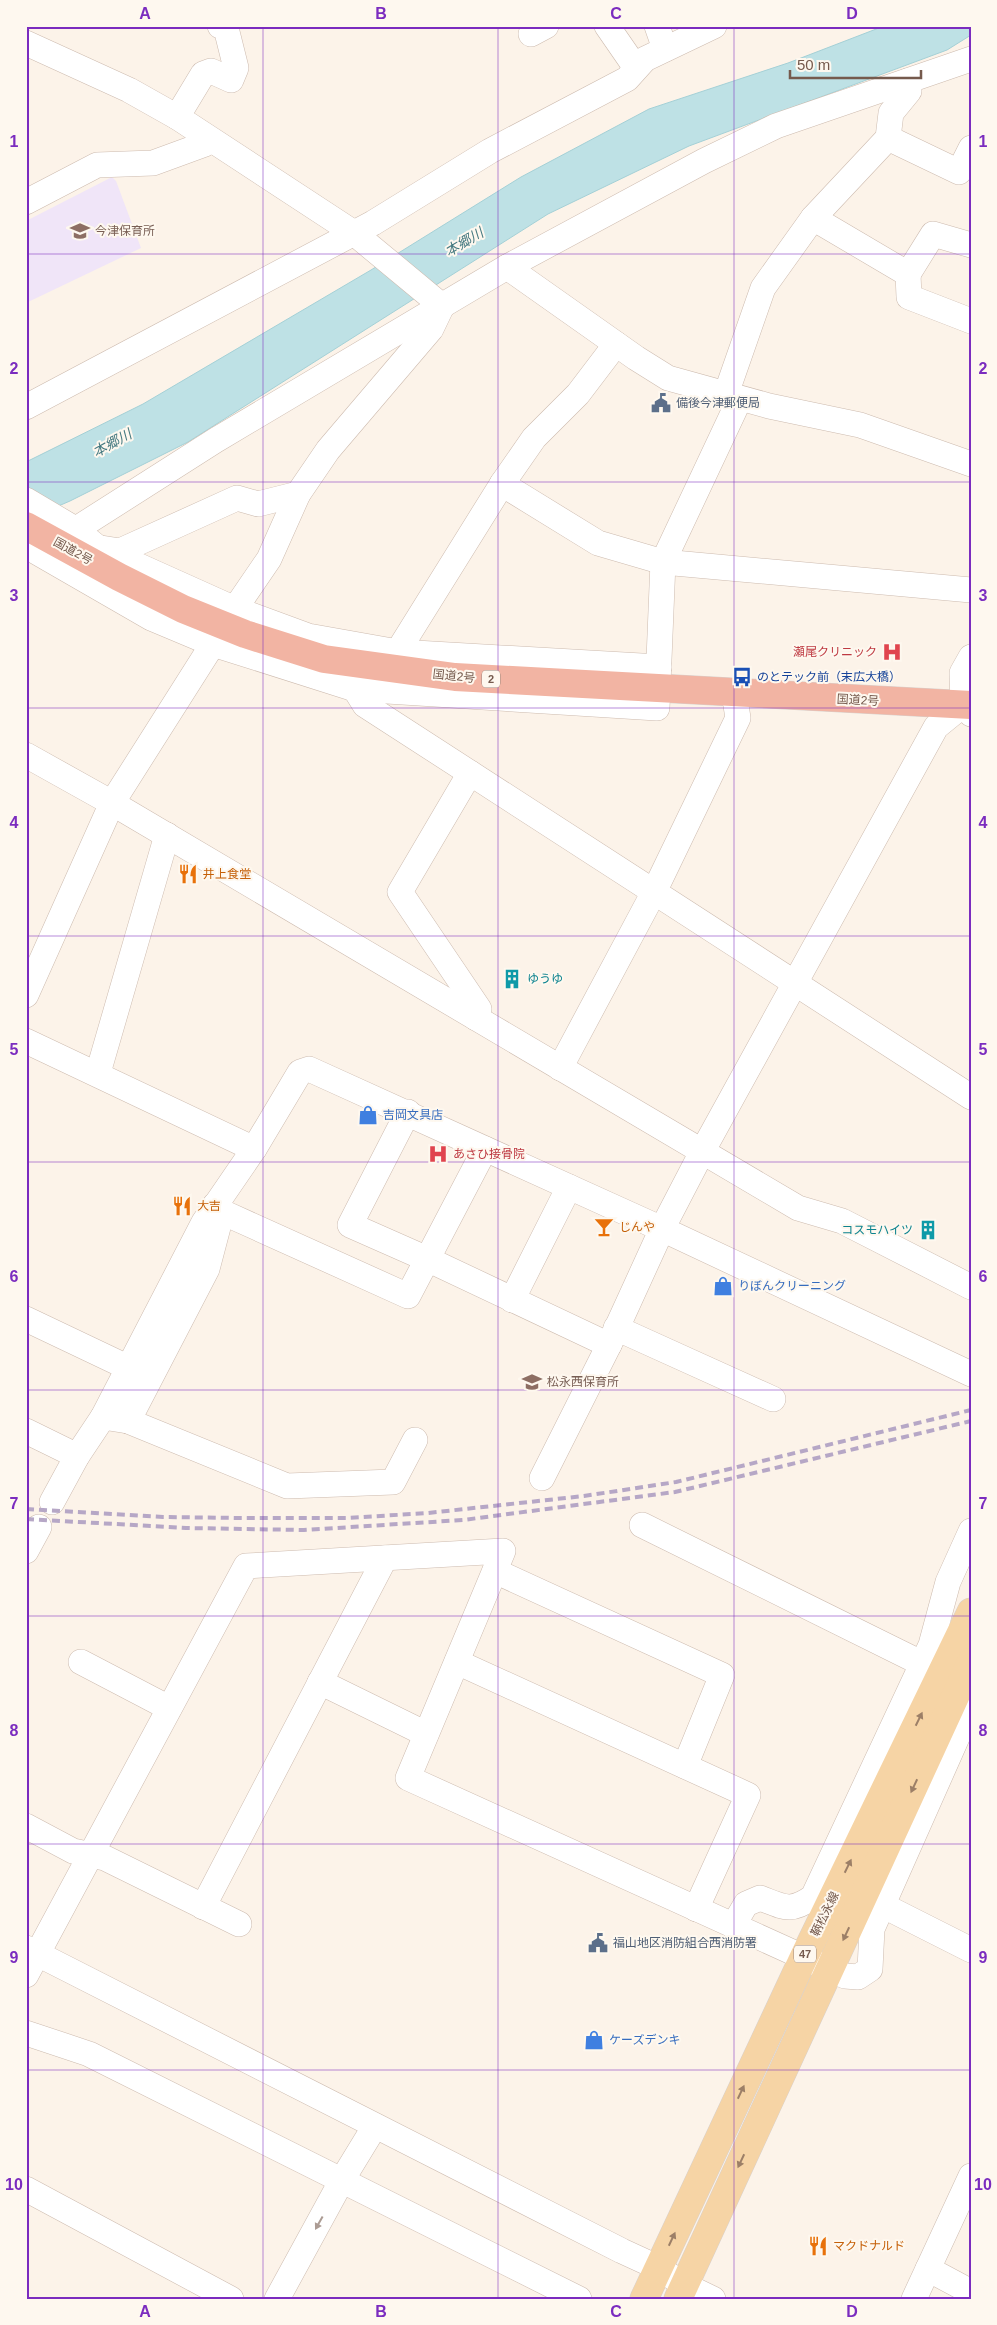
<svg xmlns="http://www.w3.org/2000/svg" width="997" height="2325" viewBox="0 0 997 2325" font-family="Arial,'Noto Sans JP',sans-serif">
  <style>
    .education { fill: #f0e5f8 }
    .water { fill: #bee1e5; stroke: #a4d0d6 }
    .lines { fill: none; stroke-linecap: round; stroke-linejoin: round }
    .minor-casing { stroke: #cdbbaf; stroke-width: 26 }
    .major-casing { stroke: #d8d1cd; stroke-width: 29 }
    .highway-casing { stroke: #d8d1cd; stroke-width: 29 }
    .minor { stroke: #fff; stroke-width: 25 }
    .major { stroke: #f6d4a5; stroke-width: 28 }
    .highway { stroke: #f2b4a3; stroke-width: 28 }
    .rail { stroke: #b6a7c6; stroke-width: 4; stroke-dasharray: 8 5; stroke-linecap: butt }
    .oneway { fill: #9c7f67 }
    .oneway2 { fill: #ac9c94 }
    .grid { fill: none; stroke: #7b2cbf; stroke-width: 1; stroke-opacity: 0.55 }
    .labels { text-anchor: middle; stroke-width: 4; stroke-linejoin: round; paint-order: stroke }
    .shield { fill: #fef8ef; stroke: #9e897e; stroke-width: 1 }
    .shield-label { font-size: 11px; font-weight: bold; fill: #755a4d }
    .education-label { font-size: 12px; fill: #785e54; stroke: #fef8ef; text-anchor: start }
    .service-label { font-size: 12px; fill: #4e5e75; stroke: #fef8ef; text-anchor: start }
    .street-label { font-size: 12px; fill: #755a4d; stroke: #fef8ef }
    .health-label { font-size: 12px; fill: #be3a42; stroke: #fef8ef; text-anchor: end }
    .transit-label { font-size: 12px; fill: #164399; stroke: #fef8ef; text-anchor: start }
    .food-label { font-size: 12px; fill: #c56008; stroke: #fef8ef; text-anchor: start }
    .culture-label { font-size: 12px; fill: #0d838f; stroke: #fef8ef; text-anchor: start }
    .shop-label { font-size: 12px; fill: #366cbe; stroke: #fef8ef; text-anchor: start }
    .water-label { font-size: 14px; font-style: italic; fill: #457980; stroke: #fef8ef }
    .neatline { fill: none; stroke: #7b2cbf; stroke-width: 2 }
    .grid-label { font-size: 16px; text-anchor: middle; font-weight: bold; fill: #7b2cbf }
  </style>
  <rect width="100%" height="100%" fill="#fcf3e9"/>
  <!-- education -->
  <path class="education" d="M112,177L116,181L141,248L26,303V221Z"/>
  <!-- water -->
  <path class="water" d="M884,26H971V35L947,50L689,146L548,214L188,442L70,501L26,520V462L143,404L371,270L521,177L649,109L788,63Z"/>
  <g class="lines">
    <defs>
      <g id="minor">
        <path d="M607,26L636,68"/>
        <path d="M657,26L665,49"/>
        <path d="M531,34L546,26"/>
        <path d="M26,43L129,90L177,117L354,233L442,306L431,329L328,450L298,494L269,559L230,616"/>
        <path d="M177,117L203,74L211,71L231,80L236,68L226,28L220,26"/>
        <path d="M888,138L959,172L971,148"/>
        <path d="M26,202L97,165L153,163L205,144L209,139"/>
        <path d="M813,218L908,274L933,234L971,245"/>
        <path d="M507,267L636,358L668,378L769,406L860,425L971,464"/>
        <path d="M908,274L909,297L971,321"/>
        <path d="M26,407L373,223L490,151L627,79L645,59L714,26"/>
        <path d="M502,484L598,543L663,562L971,590"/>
        <path d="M26,500L75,529L97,547L235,609L308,636L398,652L659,667"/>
        <path d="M38,548L56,542L216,440L507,267L704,161L776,126L971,59"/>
        <path d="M101,548L120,551L237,498L258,504L298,494"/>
        <path d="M33,550L151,618L213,644L355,689L657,708L663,562L735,409L726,394L763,288L813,218L888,138L891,113L909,91L908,81"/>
        <path d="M971,657L962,673L963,705L971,714"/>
        <path d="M393,659L502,484L534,438L578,394L616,344"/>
        <path d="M355,689L365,705L971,1097"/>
        <path d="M963,705L936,727L702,1152L662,1229L971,1374"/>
        <path d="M26,755L112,803L798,1208L842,1221L971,1287"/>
        <path d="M470,773L400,892L479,1009L476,1018"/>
        <path d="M26,995L112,803L216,639"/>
        <path d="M26,1041L254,1149"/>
        <path d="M560,1068L654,892L738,718L734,693"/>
        <path d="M98,1073L167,835"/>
        <path d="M408,1112L350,1225L427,1259L609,1345"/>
        <path d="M215,1205L222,1212L408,1296L485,1149"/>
        <path d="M512,1300L569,1187"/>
        <path d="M26,1319L129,1368"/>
        <path d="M616,1328L773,1399"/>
        <path d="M103,1417L128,1421L287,1486L393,1482L415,1440"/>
        <path d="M128,1421L207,1269L222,1212"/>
        <path d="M26,1431L77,1456"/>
        <path d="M52,1502L77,1456L103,1417L204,1222L254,1149L300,1072L309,1069L662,1229L609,1345L542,1478"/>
        <path d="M642,1525L923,1664"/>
        <path d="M26,1551L39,1527"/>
        <path d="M495,1571L722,1675L685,1766"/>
        <path d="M81,1662L169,1708"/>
        <path d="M457,1662L748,1795L696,1909"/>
        <path d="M320,1682L426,1734"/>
        <path d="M26,1826L73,1851L105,1858L239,1924"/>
        <path d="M882,1905L971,1950"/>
        <path d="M203,1907L385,1558"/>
        <path d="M733,1926L746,1904L760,1898C784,1907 790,1913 813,1897L931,1645L948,1582L971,1531"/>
        <path d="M26,1948L622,2251L659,2268L684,2285L713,2299"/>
        <path d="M26,1975L246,1566L503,1551L408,1778L845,1976L858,1977L870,1969L872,1929L971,1706"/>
        <path d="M26,2033L89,2054L579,2299"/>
        <path d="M26,2189L231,2299"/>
        <path d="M928,2269L971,2292"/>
        <path d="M277,2299L342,2180L375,2126"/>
        <path d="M914,2299L971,2176"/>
      </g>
      <g id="major">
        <path d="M644,2299L804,1957L971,1612"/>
        <path d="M678,2299L971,1662"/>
      </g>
      <path id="highway" d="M26,526L119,577L183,609L245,634L324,659L455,677L971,705"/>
    </defs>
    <!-- minor casing -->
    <use href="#minor" class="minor-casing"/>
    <!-- major casing -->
    <use href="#major" class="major-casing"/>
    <!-- highway casing -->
    <use href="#highway" class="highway-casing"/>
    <!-- minor -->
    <use href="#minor" class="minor"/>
    <!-- major -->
    <use href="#major" class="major"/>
    <!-- highway -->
    <use href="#highway" class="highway"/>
    <!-- rail -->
    <g class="rail">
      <path d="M26,1509L163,1517L243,1518H347L428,1513L584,1496L676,1482L971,1410"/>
      <path d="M26,1519L186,1528L304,1530L463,1520L675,1492L971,1421"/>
    </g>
  </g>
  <!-- one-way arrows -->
  <defs><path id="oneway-solid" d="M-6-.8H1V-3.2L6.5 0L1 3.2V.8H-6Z" transform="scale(1.25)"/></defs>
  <g class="oneway">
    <use href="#oneway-solid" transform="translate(919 1719) rotate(-64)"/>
    <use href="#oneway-solid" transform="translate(914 1786) rotate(115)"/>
    <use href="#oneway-solid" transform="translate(848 1866) rotate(-64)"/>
    <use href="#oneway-solid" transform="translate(846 1934) rotate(115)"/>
    <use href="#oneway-solid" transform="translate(741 2092) rotate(-65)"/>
    <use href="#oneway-solid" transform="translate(741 2161) rotate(115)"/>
    <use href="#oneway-solid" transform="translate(672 2239) rotate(-65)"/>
  </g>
  <use class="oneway2" href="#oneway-solid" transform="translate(319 2223) rotate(119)"/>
  <!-- grid -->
  <path class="grid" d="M263,26V2299M498,26V2299M734,26V2299M26,254H971M26,482H971M26,708H971M26,936H971M26,1162H971M26,1390H971M26,1616H971M26,1844H971M26,2070H971"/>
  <!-- icons -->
  <defs>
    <symbol id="school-bare" viewBox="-9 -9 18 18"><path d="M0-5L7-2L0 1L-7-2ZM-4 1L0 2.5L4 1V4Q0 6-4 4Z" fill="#8d6e63" stroke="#fef8ef" stroke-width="2.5" paint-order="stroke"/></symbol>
    <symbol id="civic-bare" viewBox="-9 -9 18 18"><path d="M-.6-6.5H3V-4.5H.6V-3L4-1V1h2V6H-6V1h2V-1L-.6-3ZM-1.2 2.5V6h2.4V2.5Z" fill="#5c6f8a" stroke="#fef8ef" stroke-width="2.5" paint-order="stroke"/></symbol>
    <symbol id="hospital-bare" viewBox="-9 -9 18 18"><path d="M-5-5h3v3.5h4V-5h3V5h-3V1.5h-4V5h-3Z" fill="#e0444e" stroke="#fef8ef" stroke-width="2.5" paint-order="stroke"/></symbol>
    <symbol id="bus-bare" viewBox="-9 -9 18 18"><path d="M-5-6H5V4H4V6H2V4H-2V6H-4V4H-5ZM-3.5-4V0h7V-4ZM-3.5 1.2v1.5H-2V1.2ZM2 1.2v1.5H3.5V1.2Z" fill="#1a4fb4" stroke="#fef8ef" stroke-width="2.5" paint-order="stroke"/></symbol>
    <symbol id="restaurant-bare" viewBox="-9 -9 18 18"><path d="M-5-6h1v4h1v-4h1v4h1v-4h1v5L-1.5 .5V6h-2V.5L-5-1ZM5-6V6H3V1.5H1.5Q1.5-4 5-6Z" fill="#e8710a" stroke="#fef8ef" stroke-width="2.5" paint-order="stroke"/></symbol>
    <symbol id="building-bare" viewBox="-9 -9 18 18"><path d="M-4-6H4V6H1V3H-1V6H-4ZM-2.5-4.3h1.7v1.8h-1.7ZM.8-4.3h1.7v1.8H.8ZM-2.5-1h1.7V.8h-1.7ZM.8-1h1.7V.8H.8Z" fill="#0f9aa8" stroke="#fef8ef" stroke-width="2.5" paint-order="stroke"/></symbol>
    <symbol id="shop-bare" viewBox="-9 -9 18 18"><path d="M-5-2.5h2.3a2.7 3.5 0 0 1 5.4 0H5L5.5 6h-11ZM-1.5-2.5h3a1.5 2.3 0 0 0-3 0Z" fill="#3f7fe0" stroke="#fef8ef" stroke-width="2.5" paint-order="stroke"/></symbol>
    <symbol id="bar-bare" viewBox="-9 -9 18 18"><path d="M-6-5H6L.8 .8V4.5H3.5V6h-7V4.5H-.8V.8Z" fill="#e8710a" stroke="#fef8ef" stroke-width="2.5" paint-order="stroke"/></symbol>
  </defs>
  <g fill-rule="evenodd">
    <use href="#school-bare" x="66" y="217" width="28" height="28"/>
    <use href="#civic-bare" x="647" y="389" width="28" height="28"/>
    <use href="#hospital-bare" x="878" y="638" width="28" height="28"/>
    <use href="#bus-bare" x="728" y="663" width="28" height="28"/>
    <use href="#restaurant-bare" x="174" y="860" width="28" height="28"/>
    <use href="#building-bare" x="498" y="965" width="28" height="28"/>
    <use href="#shop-bare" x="354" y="1101" width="28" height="28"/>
    <use href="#hospital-bare" x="424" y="1140" width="28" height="28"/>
    <use href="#restaurant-bare" x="168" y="1192" width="28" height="28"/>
    <use href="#bar-bare" x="590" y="1213" width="28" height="28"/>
    <use href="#building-bare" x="914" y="1216" width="28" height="28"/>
    <use href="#shop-bare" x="709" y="1272" width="28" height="28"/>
    <use href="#school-bare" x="518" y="1368" width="28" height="28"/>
    <use href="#civic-bare" x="584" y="1929" width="28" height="28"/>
    <use href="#shop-bare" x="580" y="2026" width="28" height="28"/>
    <use href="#restaurant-bare" x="804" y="2232" width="28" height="28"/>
  </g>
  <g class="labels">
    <!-- shield labels -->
    <g class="shield">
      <rect x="482" y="670.5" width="18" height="17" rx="4"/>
      <rect x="794" y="1945.5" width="22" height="17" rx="4"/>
    </g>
    <g class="shield-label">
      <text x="491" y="683">2</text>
      <text x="805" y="1958">47</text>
    </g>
    <!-- education labels -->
    <g class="education-label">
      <text x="95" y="235">今津保育所</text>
      <text x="547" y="1386">松永西保育所</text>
    </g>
    <!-- service labels -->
    <g class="service-label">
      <text x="676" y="407">備後今津郵便局</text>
      <text x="613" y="1947">福山地区消防組合西消防署</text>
    </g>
    <!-- street labels -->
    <g class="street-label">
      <text transform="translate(73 551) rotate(29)" y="4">国道2号</text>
      <text transform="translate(454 676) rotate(6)" y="4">国道2号</text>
      <text transform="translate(858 700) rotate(3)" y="4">国道2号</text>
      <text transform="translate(825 1914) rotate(-64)" y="4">鞆松永線</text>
    </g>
    <!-- health labels -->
    <g class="health-label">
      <text x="877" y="656">瀬尾クリニック</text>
      <text x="453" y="1158" text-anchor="start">あさひ接骨院</text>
    </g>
    <!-- transit labels -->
    <g class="transit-label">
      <text x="757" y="681">のとテック前（末広大橋）</text>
    </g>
    <!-- food labels -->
    <g class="food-label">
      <text x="203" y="878">井上食堂</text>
      <text x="197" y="1210">大吉</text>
      <text x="619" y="1231">じんや</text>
      <text x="833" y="2250">マクドナルド</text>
    </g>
    <!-- culture labels -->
    <g class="culture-label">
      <text x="527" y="983">ゆうゆ</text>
      <text x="913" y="1234" text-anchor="end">コスモハイツ</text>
    </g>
    <!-- shop labels -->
    <g class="shop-label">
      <text x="383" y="1119">吉岡文具店</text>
      <text x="738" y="1290">りぼんクリーニング</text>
      <text x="609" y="2044">ケーズデンキ</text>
    </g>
    <!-- water labels -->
    <g class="water-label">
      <text transform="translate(464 242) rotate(-31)" y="5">本郷川</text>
      <text transform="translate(112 443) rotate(-29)" y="5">本郷川</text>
    </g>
  </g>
  <!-- border -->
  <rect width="997" height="2325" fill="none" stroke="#fef8ef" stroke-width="55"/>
  <!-- scale -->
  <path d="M790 70v8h131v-8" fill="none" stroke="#755a4d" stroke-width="2.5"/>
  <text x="797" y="70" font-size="15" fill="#755a4d" stroke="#fef8ef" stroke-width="4" paint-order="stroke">50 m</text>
  <rect x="28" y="28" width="942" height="2270" class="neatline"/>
  <g class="grid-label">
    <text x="145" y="19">A</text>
    <text x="381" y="19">B</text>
    <text x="616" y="19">C</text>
    <text x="852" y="19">D</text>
    <text x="14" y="147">1</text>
    <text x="983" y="147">1</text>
    <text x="14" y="374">2</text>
    <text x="983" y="374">2</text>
    <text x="14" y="601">3</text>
    <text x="983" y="601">3</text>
    <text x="14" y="828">4</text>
    <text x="983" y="828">4</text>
    <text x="14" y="1055">5</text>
    <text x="983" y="1055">5</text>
    <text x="14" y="1282">6</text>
    <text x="983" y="1282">6</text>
    <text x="14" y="1509">7</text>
    <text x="983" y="1509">7</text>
    <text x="14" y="1736">8</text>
    <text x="983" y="1736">8</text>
    <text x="14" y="1963">9</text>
    <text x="983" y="1963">9</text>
    <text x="14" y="2190">10</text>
    <text x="983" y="2190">10</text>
    <text x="145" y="2317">A</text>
    <text x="381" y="2317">B</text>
    <text x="616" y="2317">C</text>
    <text x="852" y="2317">D</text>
  </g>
</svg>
